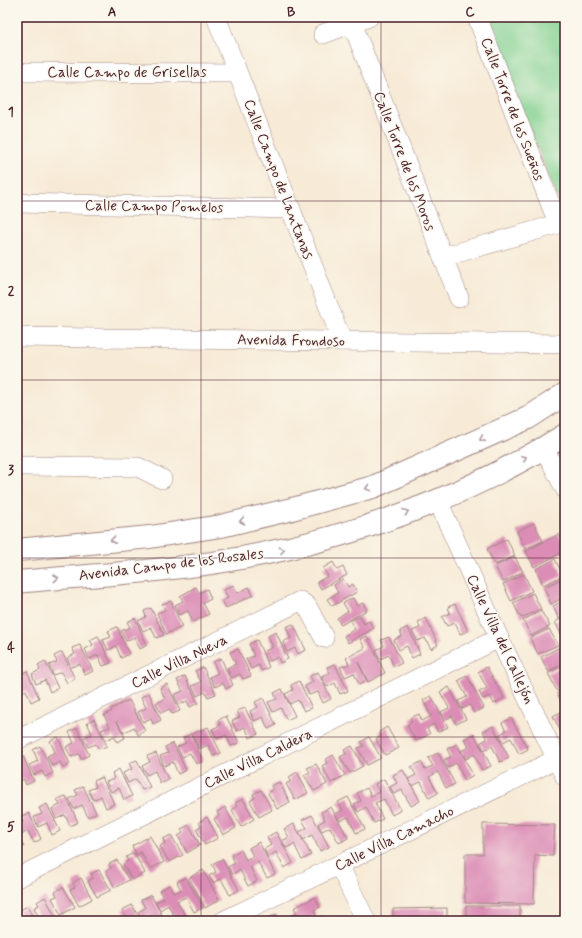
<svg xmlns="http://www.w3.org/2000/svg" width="582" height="938" viewBox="0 0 582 938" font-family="Mynerve,sans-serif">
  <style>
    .green { fill: #81d090; stroke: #66785e }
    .building { fill: #dc8db6 }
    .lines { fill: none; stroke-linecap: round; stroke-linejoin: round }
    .street-casing { stroke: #a08581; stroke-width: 20 }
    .secondary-casing { stroke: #a08581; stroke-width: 24 }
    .street { stroke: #fff; stroke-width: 19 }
    .secondary { stroke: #fff; stroke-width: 22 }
    .oneway { stroke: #ae9aa0 }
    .grid { fill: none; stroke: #4a1f2b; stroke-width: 1; stroke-opacity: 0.55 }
    .labels { text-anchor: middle; stroke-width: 3; stroke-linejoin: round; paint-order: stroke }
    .street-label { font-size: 15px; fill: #4a1f2b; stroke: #fbf7ec }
    .neatline { fill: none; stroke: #4a1f2b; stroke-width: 1.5 }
    .grid-label { font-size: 13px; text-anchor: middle; font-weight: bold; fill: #4a1f2b }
  </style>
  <rect width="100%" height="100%" fill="#fbf7ec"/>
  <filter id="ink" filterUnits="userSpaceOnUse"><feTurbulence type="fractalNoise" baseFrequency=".025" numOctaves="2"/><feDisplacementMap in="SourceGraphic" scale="8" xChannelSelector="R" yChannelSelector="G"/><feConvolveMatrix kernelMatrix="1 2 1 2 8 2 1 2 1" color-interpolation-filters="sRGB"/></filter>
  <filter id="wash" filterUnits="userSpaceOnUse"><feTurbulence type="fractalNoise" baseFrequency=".012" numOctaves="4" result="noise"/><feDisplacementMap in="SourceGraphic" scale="16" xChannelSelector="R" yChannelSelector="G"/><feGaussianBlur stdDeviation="0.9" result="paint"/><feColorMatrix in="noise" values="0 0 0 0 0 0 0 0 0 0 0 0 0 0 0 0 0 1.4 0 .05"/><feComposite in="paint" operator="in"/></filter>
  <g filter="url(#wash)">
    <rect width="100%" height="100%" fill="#f7ebd7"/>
    <!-- green -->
    <path class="green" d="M484,17H565V215Z"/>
    <g id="blocks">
      <!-- building -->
      <g class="building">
        <path d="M534,523L543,541L525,549L517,531Z"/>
        <path d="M559,534L565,545V551L534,567L526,551Z"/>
        <path d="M507,539L515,556L495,565L487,549Z"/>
        <path d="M515,557L523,572L503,582L495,566Z"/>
        <path d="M555,559L563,576L543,585L536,569Z"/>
        <path d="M333,562L337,570L343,567L347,575L321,589L317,582L328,576L323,568Z"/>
        <path d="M524,574L532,591L511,601L503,584Z"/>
        <path d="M564,578L565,597L551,604L544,587Z"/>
        <path d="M343,579L348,587L353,584L357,592L332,606L327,599L338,593L334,585Z"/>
        <path d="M233,585L238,593L249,587L253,595L226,608L222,601L228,598L224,590Z"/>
        <path d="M196,587L199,593L207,589L211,599L203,603L209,614L193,622L188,611L179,615L175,605L183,601L180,596Z"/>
        <path d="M533,593L541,609L521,618L513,603Z"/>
        <path d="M353,598L357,606L363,603L367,610L341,625L337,618L348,611L343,603Z"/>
        <path d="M565,600V616L559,619L553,606Z"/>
        <path d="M171,601L182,627L166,634L157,613L165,610L162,604Z"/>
        <path d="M455,604L468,631L460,634L455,623L447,626L442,617L450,613L448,607Z"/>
        <path d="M151,608L164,635L156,638L151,627L143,631L138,621L146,617L144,611Z"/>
        <path d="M541,611L550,626L531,636L523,620Z"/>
        <path d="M360,616L364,624L369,621L374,628L348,643L344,636L355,629L350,621Z"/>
        <path d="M565,617V642L555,622Z"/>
        <path d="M135,618L147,645L140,649L134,637L126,641L121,631L130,627L127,622Z"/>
        <path d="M426,618L438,645L431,649L425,638L417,641L412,631L420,628L418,622Z"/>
        <path d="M293,624L306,650L298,654L295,648L287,652L283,642L291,638L286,627Z"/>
        <path d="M117,627L129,654L121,658L116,646L108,650L103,640L111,637L108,631Z"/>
        <path d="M408,627L420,654L412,658L407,646L399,650L394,640L402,636L400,631Z"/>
        <path d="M549,629L558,645L538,654L530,638Z"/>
        <path d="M276,632L288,659L280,663L278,657L270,661L265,651L273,647L268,636Z"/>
        <path d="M98,636L111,663L103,666L98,655L89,659L85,649L93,645L90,640Z"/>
        <path d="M367,636L385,673L368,682L358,662L367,681L359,685L354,673L345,677L340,667L349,664L346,658L365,648L360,639Z"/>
        <path d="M389,637L402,663L394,667L389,655L380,659L376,650L384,646L381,640Z"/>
        <path d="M257,640L269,667L262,671L259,665L251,669L246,659L254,656L249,644Z"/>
        <path d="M80,645L93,671L85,675L80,664L71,667L67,658L75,654L72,648Z"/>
        <path d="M560,647L565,658V663L548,671L541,657Z"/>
        <path d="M238,649L251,676L243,679L240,674L232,678L227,668L236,664L230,652Z"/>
        <path d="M62,652L75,679L67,683L61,672L53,675L49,665L57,662L54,656Z"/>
        <path d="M221,658L233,685L226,689L223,683L215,687L210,677L218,673L213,662Z"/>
        <path d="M45,661L58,688L50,692L45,680L36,684L32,674L40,670L38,665Z"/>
        <path d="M335,664L348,691L340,694L335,683L327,687L322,677L330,673L327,667Z"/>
        <path d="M565,665V687L557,691L548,673Z"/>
        <path d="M203,667L216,694L208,697L205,692L197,696L192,686L201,682L195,671Z"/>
        <path d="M487,667L504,698L494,704L490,696L483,699L479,692L487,688L478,672Z"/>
        <path d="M27,671L39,698L31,702L26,690L18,694L17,693V683L21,681L19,675Z"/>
        <path d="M318,672L331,699L323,703L318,692L309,695L305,686L313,682L310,676Z"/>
        <path d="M185,676L198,703L190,707L187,701L179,705L174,695L183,691L177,680Z"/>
        <path d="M467,676L484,708L474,713L470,705L462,709L458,701L467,697L458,681Z"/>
        <path d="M299,681L312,708L304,711L298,700L290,704L285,694L293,690L291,685Z"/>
        <path d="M167,684L180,711L172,714L169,709L161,713L156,703L165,699L160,688Z"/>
        <path d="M449,687L466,719L456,724L452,716L445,720L441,712L449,708L440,692Z"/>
        <path d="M282,689L295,716L287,720L281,708L273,712L268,702L277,699L274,693Z"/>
        <path d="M565,689V708L564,709L557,693Z"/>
        <path d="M149,693L161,720L153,724L151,718L143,722L138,712L146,708L141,697Z"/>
        <path d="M431,696L448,727L438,732L434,724L427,728L430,734L416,741L407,725L412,722L410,718L419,714L422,721L431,716L423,700Z"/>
        <path d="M263,698L276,725L268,729L263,717L254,721L250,711L258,707L255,702Z"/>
        <path d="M129,700L145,731L138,735L134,727L123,733L117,721L125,738L117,742L114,736L106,740L101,730L110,727L104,715L112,711L111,709Z"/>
        <path d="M245,708L258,734L250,738L245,727L237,731L232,721L240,717L237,711Z"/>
        <path d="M565,710V732L562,734L553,716Z"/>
        <path d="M226,716L239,743L231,746L226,735L217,739L212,729L221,725L218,720Z"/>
        <path d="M511,718L528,749L519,754L511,738L503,742L499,735L506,731L502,723Z"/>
        <path d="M94,719L107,746L99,749L96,744L88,747L83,738L92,734L87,722Z"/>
        <path d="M493,726L509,758L500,762L492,746L484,750L480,743L487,739L483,731Z"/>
        <path d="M208,727L221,753L213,756L208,745L199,749L192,734Z"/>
        <path d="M387,727L399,748L385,755L376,739L381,736L379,732Z"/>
        <path d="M77,728L89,755L81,759L79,754L71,757L66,747L74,743L69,732Z"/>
        <path d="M191,734L203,761L196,764L190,753L182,757L177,747L186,743L183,738Z"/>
        <path d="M474,734L491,766L482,770L474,754L466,759L461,751L469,747L464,739Z"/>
        <path d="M58,737L70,764L63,768L60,762L52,766L47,756L55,752L50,741Z"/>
        <path d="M369,737L381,758L367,765L358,748L364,746L361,742Z"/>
        <path d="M173,743L186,770L178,774L173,762L164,766L160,756L168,753L165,747Z"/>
        <path d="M457,744L473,775L465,780L456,763L448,768L444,760L451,757L447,749Z"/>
        <path d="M40,746L53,773L45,777L42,771L34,775L29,765L38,761L33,750Z"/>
        <path d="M352,746L363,766L350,773L340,757L346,754L344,750Z"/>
        <path d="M156,753L168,779L160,783L155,771L147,775L142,766L150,762L147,756Z"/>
        <path d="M438,753L455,784L446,788L438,772L429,777L438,793L429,798L421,782L412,786L408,779L416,775L411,767L421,762L425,769L433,766L428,758Z"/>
        <path d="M22,754L34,781L26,785L24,779L17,783V771L19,769L17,764V757Z"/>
        <path d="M333,755L345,775L331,783L322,766L327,763L325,760Z"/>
        <path d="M137,760L150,787L142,790L136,779L128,783L123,773L132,769L129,763Z"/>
        <path d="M316,764L327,784L314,791L304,775L310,772L307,768Z"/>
        <path d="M119,769L132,796L124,800L119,788L111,792L106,782L114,779L112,773Z"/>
        <path d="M403,770L420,801L411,806L402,790L394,794L390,787L397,783L393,775Z"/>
        <path d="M297,772L308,793L295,800L286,784L291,781L289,777Z"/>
        <path d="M102,777L114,804L106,808L101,796L93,800L88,790L96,787L94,781Z"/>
        <path d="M384,779L401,810L392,815L384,799L375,803L383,819L374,823L366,807L358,812L354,804L361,801L357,793L367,788L371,796L379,792L375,784Z"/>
        <path d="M279,782L290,802L277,809L268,793L273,790L271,786Z"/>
        <path d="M83,786L96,813L88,817L82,805L74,809L69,799L78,795L75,790Z"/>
        <path d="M261,790L272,810L259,817L250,801L255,798L253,794Z"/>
        <path d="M66,796L78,822L70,826L65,815L56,819L52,809L60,805L57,799Z"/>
        <path d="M348,797L365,829L356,833L348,817L340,821L335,814L343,810L338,802Z"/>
        <path d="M243,799L254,819L241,827L232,810L237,807L235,803Z"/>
        <path d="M47,804L60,831L52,835L47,823L38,827L34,817L42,814L39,808Z"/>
        <path d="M225,807L236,828L223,835L214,819L219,816L217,812Z"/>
        <path d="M331,807L348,838L339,843L330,827L322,831L318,824L325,820L321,812Z"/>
        <path d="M29,813L41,839L34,843L28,831L20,836L17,830V825L23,822L21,816Z"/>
        <path d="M312,815L329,847L320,851L312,835L303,840L299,832L307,828L302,820Z"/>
        <path d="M207,817L218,838L205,845L196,829L201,826L199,822Z"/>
        <path d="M294,824L311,855L302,860L294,844L286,848L282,841L289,837L284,829Z"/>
        <path d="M483,824L555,825L553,856L535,855L534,904L465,903V854H483Z"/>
        <path d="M189,825L200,845L187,853L178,836L183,833L181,829Z"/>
        <path d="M276,832L293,863L284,868L276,852L268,857L264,849L271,845L267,837Z"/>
        <path d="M17,833L24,847L17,850Z"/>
        <path d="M171,835L183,855L169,862L160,846L165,843L163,839Z"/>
        <path d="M150,836L164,862L150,869L141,852L137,855L132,846Z"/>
        <path d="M259,842L275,874L267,878L258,862L250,867L257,881L248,886L240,870L232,874L228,867L235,863L231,855L241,850L246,860L253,856L249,848Z"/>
        <path d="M134,853L145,873L132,880L123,864L128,861L126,857Z"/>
        <path d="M222,859L239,890L230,895L221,879L213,883L209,876L216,872L212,864Z"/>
        <path d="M117,860L129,880L115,888L106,871L111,868L109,864Z"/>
        <path d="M99,870L111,890L97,897L88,881L93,878L91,874Z"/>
        <path d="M203,870L219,900L205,908L189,878Z"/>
        <path d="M186,877L203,908L194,912L186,897L177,901L186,917L177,921L168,905L160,910L156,902L164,898L159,891L169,885L174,893L181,890L177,882Z"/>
        <path d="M81,878L92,899L79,906L70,890L75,887L73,883Z"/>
        <path d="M63,887L75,907L61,915L52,898L57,896L55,892Z"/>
        <path d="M151,895L165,921H154L150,915L142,919L138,912L145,908L141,900Z"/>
        <path d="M45,897L56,918L50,921H41L34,908L39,905L37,902Z"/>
        <path d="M315,897L320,907L314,910L316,915L305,921H289L288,918L297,913L294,908Z"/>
        <path d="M132,905L141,921H121L127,918L122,910Z"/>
        <path d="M27,906L35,921H17V916L21,914L19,911Z"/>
        <rect x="466" y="906" width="54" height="15"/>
        <path d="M447,908V921H393V909Z"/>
        <path d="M276,914L280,921H263Z"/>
        <path d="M323,916L326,921H313Z"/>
      </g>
    </g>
  </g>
  <g filter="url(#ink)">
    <use href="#blocks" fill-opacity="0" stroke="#a08581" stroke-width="1"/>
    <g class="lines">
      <defs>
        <g id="street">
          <path d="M216,17L342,341"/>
          <path d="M477,17L558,223"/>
          <path d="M352,23L459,298"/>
          <path d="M323,34L369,17"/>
          <path d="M17,72L237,73"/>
          <path d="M17,203L291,209"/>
          <path d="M443,257L565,222"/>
          <path d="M17,337L565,344"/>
          <path d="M544,448L565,489"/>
          <path d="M17,466L138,467L162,479"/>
          <path d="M438,501L499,638L565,777"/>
          <path d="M17,740L300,601L307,606L324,638"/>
          <path d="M339,865L366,921"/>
          <path d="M17,878L499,638"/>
          <path d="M223,921L565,755"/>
        </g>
        <g id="secondary">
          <path d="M17,550L150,537L221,526L292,509L373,487L528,418L565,394"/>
          <path d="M17,582C90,575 164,572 236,559C351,539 466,497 565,435"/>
        </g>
      </defs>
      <!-- street casing -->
      <use href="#street" class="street-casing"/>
      <!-- secondary casing -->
      <use href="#secondary" class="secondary-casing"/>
      <!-- street -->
      <use href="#street" class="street"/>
      <!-- secondary -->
      <use href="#secondary" class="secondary"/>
    </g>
    <!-- one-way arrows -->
    <defs><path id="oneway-chevron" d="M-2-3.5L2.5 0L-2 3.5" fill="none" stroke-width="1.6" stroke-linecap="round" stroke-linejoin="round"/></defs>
    <g class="oneway">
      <use href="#oneway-chevron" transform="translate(482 439) rotate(156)"/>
      <use href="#oneway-chevron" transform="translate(524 458) rotate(-28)"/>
      <use href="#oneway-chevron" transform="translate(368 488) rotate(164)"/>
      <use href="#oneway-chevron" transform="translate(406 512) rotate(-20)"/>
      <use href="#oneway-chevron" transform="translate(242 521) rotate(167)"/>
      <use href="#oneway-chevron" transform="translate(113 540) rotate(174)"/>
      <use href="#oneway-chevron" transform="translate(282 550) rotate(-12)"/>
      <use href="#oneway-chevron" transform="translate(56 578) rotate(-5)"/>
    </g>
  </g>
  <!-- grid -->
  <path class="grid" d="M201,17V921M381,17V921M17,201H565M17,380H565M17,558H565M17,737H565"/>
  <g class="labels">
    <!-- street labels -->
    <g class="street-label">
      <text x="127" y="77">Calle Campo de Grisellas</text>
      <text transform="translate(513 109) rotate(69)" y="5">Calle Torre de los Sueños</text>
      <text transform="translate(405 161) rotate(69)" y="5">Calle Torre de los Moros</text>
      <text transform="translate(279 179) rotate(69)" y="5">Calle Campo de Lantanas</text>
      <text transform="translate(154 206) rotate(1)" y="5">Calle Campo Pomelos</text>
      <text transform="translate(291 340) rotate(1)" y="5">Avenida Frondoso</text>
      <text transform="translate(171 564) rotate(-7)" y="5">Avenida Campo de los Rosales</text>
      <text transform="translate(501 639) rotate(65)" y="5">Calle Villa del Callejón</text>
      <text transform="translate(179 661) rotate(-26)" y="5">Calle Villa Nueva</text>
      <text transform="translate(258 758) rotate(-26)" y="5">Calle Villa Caldera</text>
      <text transform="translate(394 838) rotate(-26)" y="5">Calle Villa Camacho</text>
    </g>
  </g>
  <!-- margin -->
  <rect width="582" height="938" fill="none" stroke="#fbf7ec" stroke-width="44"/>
  <rect x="22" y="22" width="538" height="894" class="neatline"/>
  <g class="grid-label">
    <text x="112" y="16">A</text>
    <text x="291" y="16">B</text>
    <text x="470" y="16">C</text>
    <text x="11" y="116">1</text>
    <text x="11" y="295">2</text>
    <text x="11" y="474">3</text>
    <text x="11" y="652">4</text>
    <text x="11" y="831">5</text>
  </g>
</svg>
